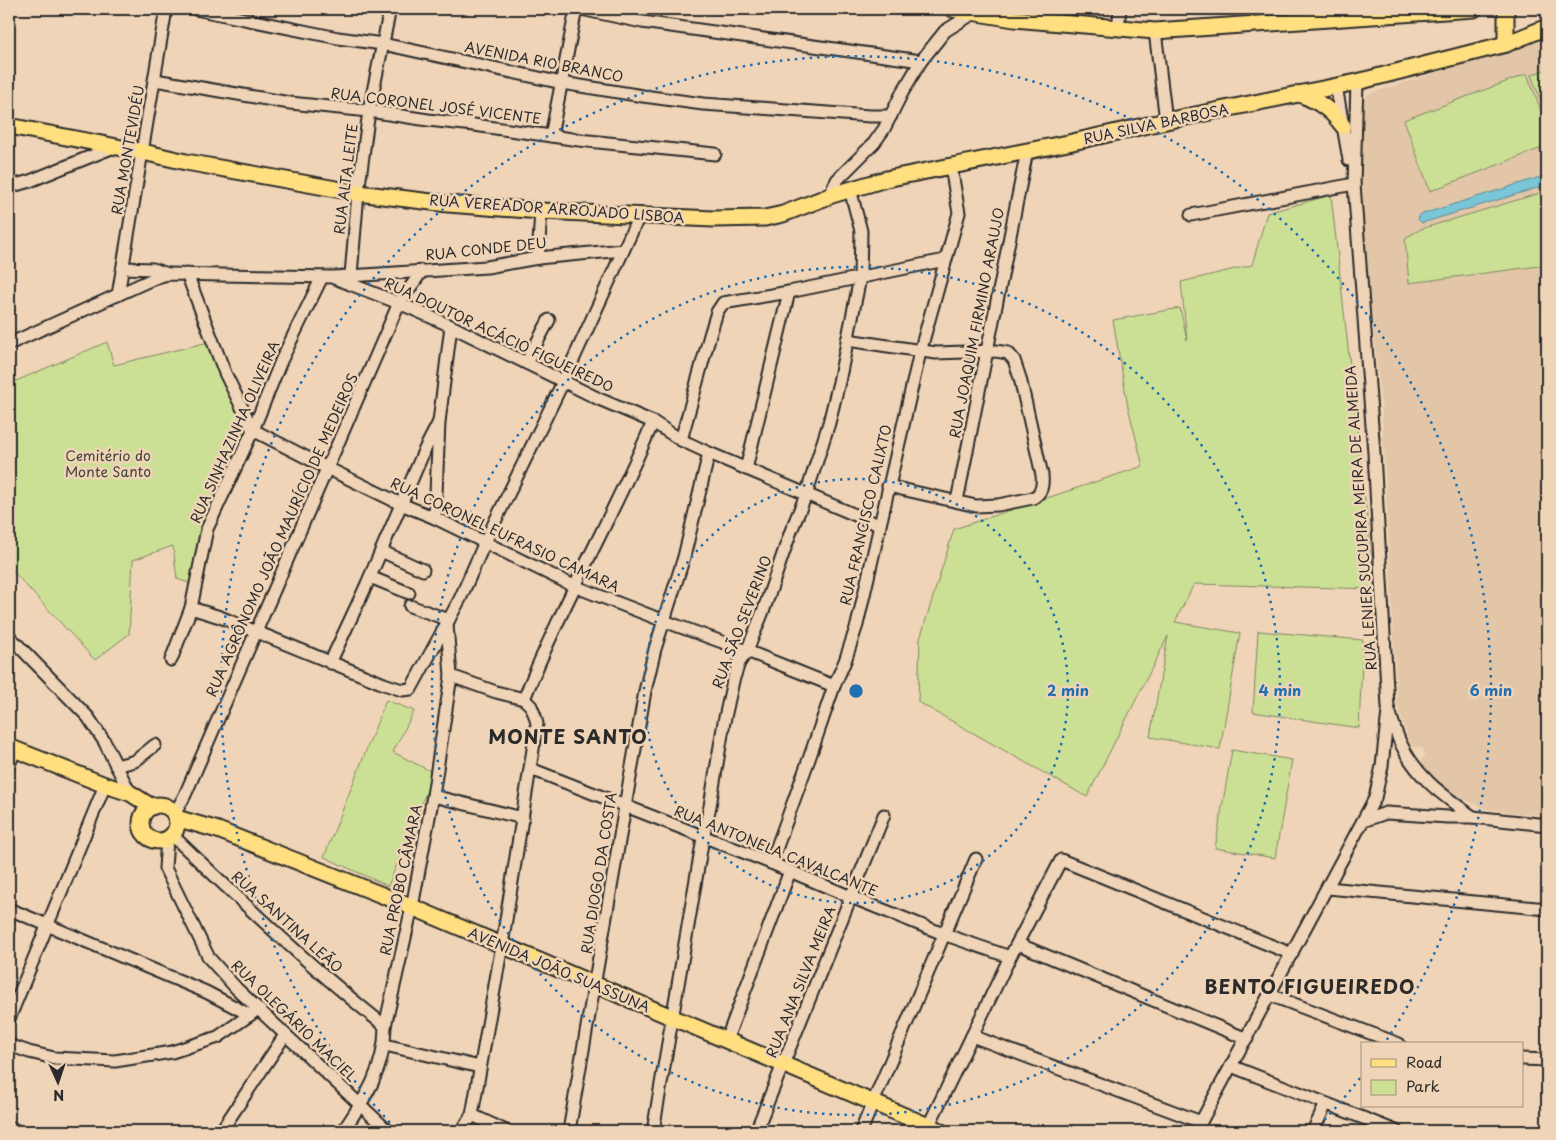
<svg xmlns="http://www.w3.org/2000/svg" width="1556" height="1140" viewBox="0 0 1556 1140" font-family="'Playpen Sans',sans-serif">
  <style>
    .built { fill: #e2c6a7 }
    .green { fill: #cce095; stroke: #7c8660 }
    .water { fill: #7ac6d9; stroke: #5a8893 }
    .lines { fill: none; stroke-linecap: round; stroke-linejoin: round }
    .minor-casing { stroke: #2b2b2b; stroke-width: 15 }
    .major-casing { stroke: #2b2b2b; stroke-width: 19 }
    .minor { stroke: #f0d4b7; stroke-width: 11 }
    .major { stroke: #ffdf80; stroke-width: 15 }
    .ring { fill: none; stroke: #1f6fb2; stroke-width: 2.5; stroke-dasharray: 2.5 5 }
    .labels { text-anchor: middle; stroke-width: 5; stroke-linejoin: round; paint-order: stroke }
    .street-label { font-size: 14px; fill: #2b2b2b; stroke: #f0d4b7 }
    .park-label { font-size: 14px; fill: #43463b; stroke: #f0d4b7 }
    .district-label { font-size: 19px; font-weight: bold; letter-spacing: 1px; fill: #2b2b2b; stroke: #f0d4b7 }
    .centre { fill: #1f6fb2; stroke: #f0d4b7; stroke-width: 2.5 }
    .ring-label { font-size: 15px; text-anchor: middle; font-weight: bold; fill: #1f6fb2; stroke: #f0d4b7; stroke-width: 5; stroke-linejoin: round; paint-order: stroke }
  </style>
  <rect width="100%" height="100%" fill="#f0d4b7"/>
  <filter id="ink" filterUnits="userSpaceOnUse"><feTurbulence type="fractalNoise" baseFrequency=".02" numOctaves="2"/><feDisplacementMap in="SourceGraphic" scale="10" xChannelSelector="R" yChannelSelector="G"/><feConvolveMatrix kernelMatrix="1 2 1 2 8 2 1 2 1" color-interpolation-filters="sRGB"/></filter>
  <g filter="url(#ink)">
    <!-- built -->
    <path class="built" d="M1547,36V815L1515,813L1487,809L1462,799L1436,781L1420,762L1425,755L1422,748L1410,746L1397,704L1382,414L1361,203L1359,111L1361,101L1368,94L1507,50Z"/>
    <!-- green -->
    <g class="green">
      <path d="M1547,69V116L1531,75Z"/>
      <path d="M1527,74L1547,126V146L1430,191L1404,120Z"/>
      <path d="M1547,191V265L1409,283L1405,238L1421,229Z"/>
      <path d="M1331,195L1375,589L1194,584L1175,622L1240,633L1220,749L1150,737L1168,636L1087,797L918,702L920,639L954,529L1143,466L1128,407L1113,320L1180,308L1187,340L1181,282L1252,265L1267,213Z"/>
      <path d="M107,342L114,365L209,342L248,440L189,583L177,579L173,546L133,560L129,634L95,660L9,567V384Z"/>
      <path d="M1258,631L1363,640L1359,728L1253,712Z"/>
      <path d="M386,700L414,711L393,752L434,773L388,886L324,857Z"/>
      <path d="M1232,750L1292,760L1275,858L1215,848Z"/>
    </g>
    <!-- water -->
    <path class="water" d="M1547,175V185L1422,223L1418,219L1419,215Z"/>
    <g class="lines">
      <defs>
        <g id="minor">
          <path d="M195,9L338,38L383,44L562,83L643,96L703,104L870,116H891"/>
          <path d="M581,9L642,22L921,61"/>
          <path d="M1118,29L1120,9"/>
          <path d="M1155,31L1166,121"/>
          <path d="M155,80L290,103L369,111L428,120L474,125L579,140L715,154"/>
          <path d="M1357,82L1354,184L1374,453L1388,707C1392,719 1395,732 1401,744C1418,779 1443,795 1473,817"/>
          <path d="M1336,86L1349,160"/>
          <path d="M551,136L576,9"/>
          <path d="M9,187L30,181L114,147"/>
          <path d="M832,195L833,188L837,180L874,143L884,129L902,93L921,61L945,31L974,13"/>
          <path d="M1191,215L1354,184"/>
          <path d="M538,258L541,211"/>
          <path d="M123,268L153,269L168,274"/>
          <path d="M187,274L225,373L253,430L327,468L401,504L435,518L574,586L664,621L747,651L834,686"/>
          <path d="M351,275L358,193L369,111L390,9"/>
          <path d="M334,277L487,267L538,258L623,250"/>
          <path d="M118,295L166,9"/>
          <path d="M847,340L936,353L996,351L1008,353L1014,360L1020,378L1042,475C1043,485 1042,493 1033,498L998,505L976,506L888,486"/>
          <path d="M9,344L157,277L168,274L332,277L399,303L451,326L599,399L653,422L681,440L709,453L879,525"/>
          <path d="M526,363L549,320"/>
          <path d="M681,440L710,335L717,312L723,303L789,292L945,260"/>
          <path d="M746,469L789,292"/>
          <path d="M957,501L1027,151"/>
          <path d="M435,518L439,422L451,326"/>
          <path d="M381,551L423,570"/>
          <path d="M370,577L409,593"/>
          <path d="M410,606L449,620"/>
          <path d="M191,608L220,617L384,684L402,690L411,689L460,599L485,542L563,382L640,214"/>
          <path d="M9,636L88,717L104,741L130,793"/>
          <path d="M171,660L191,608L207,529L253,430L281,361L322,277"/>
          <path d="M330,663L366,586L424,451L439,422"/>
          <path d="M451,676L496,692L524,699L531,706L535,716L537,724L502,945L472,1115L462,1131"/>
          <path d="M524,699C562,604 613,516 653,422"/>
          <path d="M9,765L15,750"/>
          <path d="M116,766L135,761L155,745"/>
          <path d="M531,769L771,863L851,897L946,935L1010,957"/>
          <path d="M433,796L523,818"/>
          <path d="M174,815L185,795L399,303L422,271"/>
          <path d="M1363,821L1386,813L1448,817H1473L1547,825"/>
          <path d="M172,835C241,901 310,967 385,1026"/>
          <path d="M167,839L165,868L209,958L237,989L388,1131"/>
          <path d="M771,863L809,759L834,686L845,661L857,625L920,352L959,213L951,167"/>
          <path d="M1328,888L1547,909"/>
          <path d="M9,909L206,992L250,1015"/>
          <path d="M1018,944L1247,1039"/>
          <path d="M1270,995L1399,1044"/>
          <path d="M9,1019L105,785"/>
          <path d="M972,1036L1201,1122"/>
          <path d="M726,1041L790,871"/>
          <path d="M9,1045L29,1052L54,1058L115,1061L172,1052L218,1037L254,1012"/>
          <path d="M385,1045L480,1067"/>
          <path d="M1522,1059L1547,1060"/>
          <path d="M1231,1066L1396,1131"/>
          <path d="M472,1115L506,1131"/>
          <path d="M9,1127L17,1131"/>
          <path d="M928,1127L1010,957L1061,860L1292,954"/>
          <path d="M221,1131L285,1035"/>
          <path d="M343,1131C366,1097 385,1069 385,1026L412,907L433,796L451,676L447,624"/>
          <path d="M569,1131L645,691L655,649L684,557L709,453"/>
          <path d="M653,1131L703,838L710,806L724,722L733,681L739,663L747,651L764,609L791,531L806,495L829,423L839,382L860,278L861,231L850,189"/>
          <path d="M756,1131L884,815"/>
          <path d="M861,1131L976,859"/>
          <path d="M1196,1131L1375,798L1382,766L1388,711"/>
          <path d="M1313,1131L1326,1104"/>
        </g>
        <g id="major">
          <path d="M953,9L1014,19L1155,31L1474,9"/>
          <path d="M1506,44V9"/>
          <path d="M1299,94C1319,101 1331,110 1343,126"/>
          <path d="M9,126L143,152L186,162L358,193L448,204L541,211L713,219L765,218L783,214L832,195L886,179L1068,143L1166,121L1357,82L1506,44L1547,27"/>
          <path d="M9,747L105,785L130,793L152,807"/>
          <circle cx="159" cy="823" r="18"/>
          <path d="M176,818L218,830L412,907L940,1131"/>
        </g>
      </defs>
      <!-- minor casing -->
      <use href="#minor" class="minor-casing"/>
      <!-- major casing -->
      <use href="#major" class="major-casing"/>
      <!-- minor -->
      <use href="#minor" class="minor"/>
      <!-- major -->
      <use href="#major" class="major"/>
    </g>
  </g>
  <!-- distance rings -->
  <g class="ring">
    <circle cx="856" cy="691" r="212"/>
    <circle cx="856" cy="691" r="424"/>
    <path d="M1360 1078A635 635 0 0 1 1317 1128M395 1128A635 635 0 1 1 1386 1041"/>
  </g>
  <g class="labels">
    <!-- street labels -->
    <g class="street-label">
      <text transform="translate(544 62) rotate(11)" y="5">AVENIDA RIO BRANCO</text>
      <text transform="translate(436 106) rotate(7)" y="5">RUA CORONEL JOSÉ VICENTE</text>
      <text transform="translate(1156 124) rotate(-12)" y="5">RUA SILVA BARBOSA</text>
      <text transform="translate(128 150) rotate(-80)" y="5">RUA MONTEVIDÉU</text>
      <text transform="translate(346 179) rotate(-83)" y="5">RUA ALTA LEITE</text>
      <text transform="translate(557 209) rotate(4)" y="5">RUA VEREADOR ARROJADO LISBOA</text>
      <text transform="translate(486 249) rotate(-6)" y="5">RUA CONDE DEU</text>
      <text transform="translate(977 323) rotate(-79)" y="5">RUA JOAQUIM FIRMINO ARAUJO</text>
      <text transform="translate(499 335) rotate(25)" y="5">RUA DOUTOR ACÁCIO FIGUEIREDO</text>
      <text transform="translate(235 432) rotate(-66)" y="5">RUA SINHAZINHA OLIVEIRA</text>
      <text transform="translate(866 515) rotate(-77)" y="5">RUA FRANCISCO CALIXTO</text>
      <text transform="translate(1361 518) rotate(-94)" y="5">RUA LENIER SUCUPIRA MEIRA DE ALMEIDA</text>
      <text transform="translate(282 535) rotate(-66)" y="5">RUA AGRÔNOMO JOÃO MAURÍCIO DE MEDEIROS</text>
      <text transform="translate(505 535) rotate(25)" y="5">RUA CORONEL EUFRASIO CAMARA</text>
      <text transform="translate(742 622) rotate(-69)" y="5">RUA SÃO SEVERINO</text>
      <text transform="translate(776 851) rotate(22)" y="5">RUA ANTONELA CAVALCANTE</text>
      <text transform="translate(599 873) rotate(-81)" y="5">RUA DIOGO DA COSTA</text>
      <text transform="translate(401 880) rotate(-78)" y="5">RUA PROBO CÂMARA</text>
      <text transform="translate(287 922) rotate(42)" y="5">RUA SANTINA LEÃO</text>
      <text transform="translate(559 970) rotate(23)" y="5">AVENIDA JOÃO SUASSUNA</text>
      <text transform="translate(801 982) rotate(-68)" y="5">RUA ANA SILVA MEIRA</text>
      <text transform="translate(294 1021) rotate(44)" y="5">RUA OLEGÁRIO MACIEL</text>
    </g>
    <!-- park labels -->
    <g class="park-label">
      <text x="108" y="461">Cemitério do<tspan x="108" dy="16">Monte Santo</tspan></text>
    </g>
    <!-- district labels -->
    <g class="district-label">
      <text x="568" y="744">MONTE SANTO</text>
      <text x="1310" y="994">BENTO FIGUEIREDO</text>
    </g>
  </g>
  <circle cx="856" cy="691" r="8" class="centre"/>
  <g class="ring-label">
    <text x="1068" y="696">2 min</text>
    <text x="1280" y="696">4 min</text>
    <text x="1491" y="696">6 min</text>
  </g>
  <!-- margin -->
  <rect width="1556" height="1140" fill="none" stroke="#f0d4b7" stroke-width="30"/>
  <rect x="15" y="15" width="1526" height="1110" fill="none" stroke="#2b2b2b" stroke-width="2" filter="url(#ink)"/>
  <!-- legend -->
  <rect x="1361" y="1042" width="162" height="65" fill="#f0d4b7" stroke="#a1907f"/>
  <rect x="1371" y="1059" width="25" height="8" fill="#ffdf80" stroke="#a1907f"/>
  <text x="1406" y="1068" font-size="15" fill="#2b2b2b">Road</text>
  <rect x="1371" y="1080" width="25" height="15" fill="#cce095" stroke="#a1907f"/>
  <text x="1406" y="1092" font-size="15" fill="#2b2b2b">Park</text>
  <!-- north arrow -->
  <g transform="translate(58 1082) rotate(177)" stroke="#f0d4b7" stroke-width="4" paint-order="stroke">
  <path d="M0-4L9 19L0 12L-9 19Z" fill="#2b2b2b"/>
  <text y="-8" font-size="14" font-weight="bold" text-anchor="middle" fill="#2b2b2b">N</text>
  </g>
</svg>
